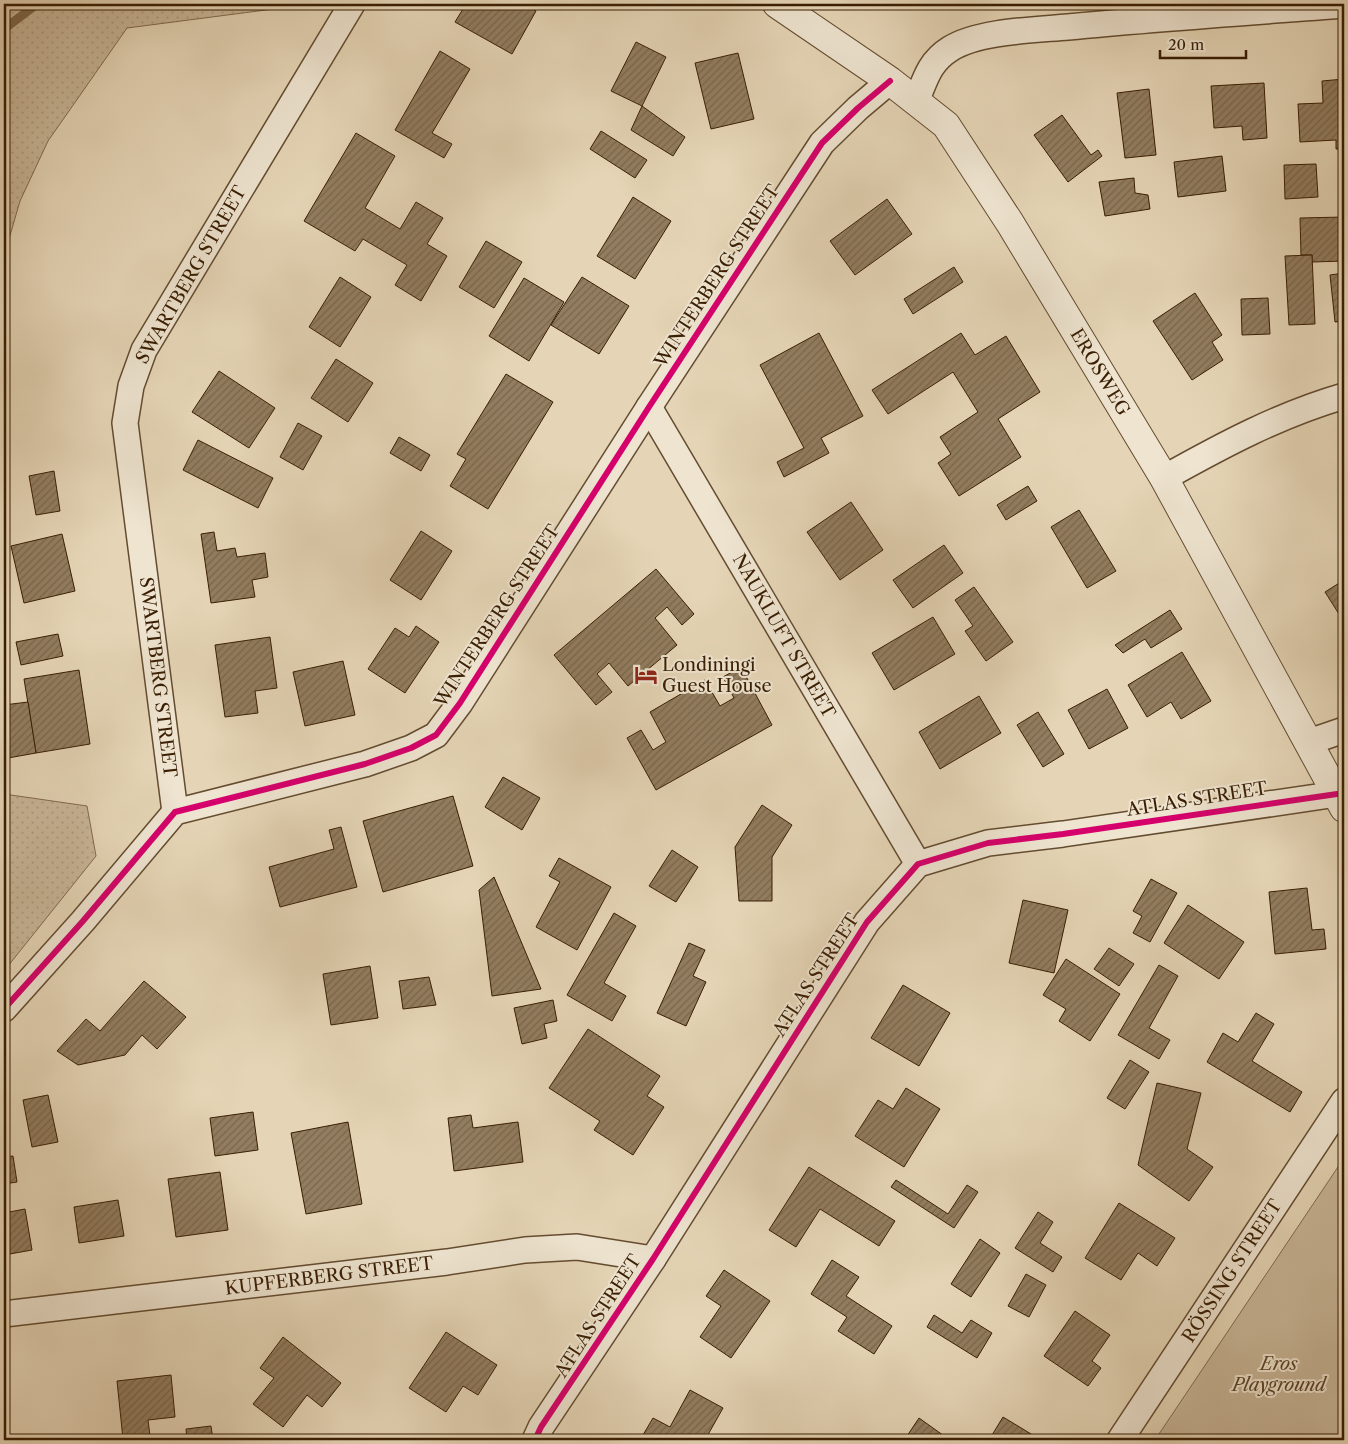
<svg xmlns="http://www.w3.org/2000/svg" width="1348" height="1444" viewBox="0 0 1348 1444" font-family="'Libre Caslon Text',serif">
  <style>
    .grass { fill: url(#grass-dots); stroke: #806a4e }
    .park { fill: #c8b698; stroke: #806a4e }
    .lines { fill: none; stroke-linecap: round; stroke-linejoin: round }
    .stream { stroke: #7d674a; stroke-width: 9 }
    .building { fill: url(#building-hatch); stroke: #391e03 }
    .minor-casing { stroke: #644c30; stroke-width: 28 }
    .tertiary-casing { stroke: #644c30; stroke-width: 30 }
    .minor { stroke: #eee4d0; stroke-width: 25 }
    .tertiary { stroke: #eee4d0; stroke-width: 28 }
    .cycleway-casing { stroke: #eee4d0; stroke-width: 9 }
    .cycleway { stroke: #d6006c; stroke-width: 6 }
    .labels { text-anchor: middle; stroke-width: 4; stroke-linejoin: round; paint-order: stroke }
    .street-label { font-size: 18px; fill: #391e03; stroke: #eee4d0 }
    .poi-label { font-size: 18px; fill: #391e03; stroke: #eee4d0; text-anchor: start }
    .park-label { font-size: 18px; font-style: italic; fill: #5d4428; stroke: #eee4d0 }
  </style>
  <defs>
    <pattern id="grass-dots" width="8" height="8" patternUnits="userSpaceOnUse" patternTransform="scale(1.25)"><rect width="8" height="8" fill="#c8b698"/><path d="M2 2h.1M6 6h.1" fill="none" stroke="#ad9c81" stroke-width="1.8" stroke-linecap="round"/></pattern>
    <pattern id="building-hatch" width="6" height="6" patternUnits="userSpaceOnUse" patternTransform="scale(1.25)"><rect width="6" height="6" fill="#927d60"/><path d="M-1 1l2-2M0 6l6-6M5 7l2-2" fill="none" stroke="#78664d"/></pattern>
  </defs>
  <rect width="100%" height="100%" fill="#e5d5b6"/>
  <filter id="stains"><feTurbulence type="fractalNoise" baseFrequency=".004" numOctaves="4"/><feColorMatrix values="0 0 0 0 .2 0 0 0 0 .09 0 0 0 0 .02 0 0 0 .5 -.17"/></filter>
  <radialGradient id="worn" r=".72"><stop offset=".6" stop-color="#630" stop-opacity="0"/><stop offset="1" stop-color="#630" stop-opacity=".3"/></radialGradient>
  <!-- grass -->
  <g class="grass">
    <path d="M4,4H294L289,7L127,28L48,141L20,201L4,256Z"/>
    <path d="M4,794L87,806L96,856L4,971Z"/>
  </g>
  <!-- park -->
  <path class="park" d="M1344,1158V1440H1155Z"/>
  <g class="lines">
    <!-- stream -->
    <path class="stream" d="M4,29L37,4"/>
  </g>
  <!-- building -->
  <g class="building">
    <path d="M466,4H523L536,11L512,54L455,22Z"/>
    <path d="M636,42L666,57L642,106L611,91Z"/>
    <path d="M440,51L470,69L432,133L452,144L444,158L395,130Z"/>
    <path d="M738,53L754,119L711,129L695,63Z"/>
    <path d="M1344,79V149H1336V140L1300,142L1298,104L1323,103L1322,81Z"/>
    <path d="M1264,83L1267,138L1243,140L1242,126L1214,128L1211,86Z"/>
    <path d="M1149,89L1156,155L1125,158L1117,93Z"/>
    <path d="M642,106L685,137L673,156L631,130Z"/>
    <path d="M1062,115L1091,155L1098,150L1102,156L1068,182L1034,135Z"/>
    <path d="M601,131L647,160L635,178L590,149Z"/>
    <path d="M356,133L395,156L365,208L400,229L416,202L443,218L427,244L447,256L421,301L395,285L407,265L363,239L355,251L304,221Z"/>
    <path d="M1222,156L1226,191L1178,197L1174,162Z"/>
    <path d="M1316,164L1318,197L1285,199L1284,165Z"/>
    <path d="M1134,178L1135,193L1148,195L1150,209L1105,216L1099,182Z"/>
    <path d="M633,197L671,221L635,279L597,256Z"/>
    <path d="M887,199L912,234L855,275L830,241Z"/>
    <path d="M1344,217V261L1312,262V255H1301L1300,218Z"/>
    <path d="M486,241L522,262L494,308L459,287Z"/>
    <path d="M1312,255L1315,324L1289,325L1285,256Z"/>
    <path d="M954,267L963,282L913,314L904,299Z"/>
    <path d="M1344,273V321L1335,322L1330,275Z"/>
    <path d="M340,277L371,297L340,347L309,327Z"/>
    <path d="M582,277L629,306L599,354L551,325Z"/>
    <path d="M524,278L564,302L529,361L489,336Z"/>
    <path d="M1195,293L1222,335L1212,342L1223,360L1192,380L1153,321Z"/>
    <path d="M1268,298L1270,334L1242,335L1241,299Z"/>
    <path d="M819,333L863,416L821,438L829,453L784,477L777,462L804,448L760,365Z"/>
    <path d="M961,333L975,355L1006,336L1040,392L998,419L1021,457L959,496L938,463L951,454L940,437L978,412L953,372L888,414L872,390Z"/>
    <path d="M336,359L373,383L348,422L311,398Z"/>
    <path d="M219,371L275,408L249,448L192,412Z"/>
    <path d="M506,374L553,402L488,509L450,486L466,459L457,454Z"/>
    <path d="M298,423L322,436L303,470L280,457Z"/>
    <path d="M399,437L430,455L421,471L390,453Z"/>
    <path d="M198,440L273,478L258,508L183,470Z"/>
    <path d="M54,471L60,511L36,515L29,476Z"/>
    <path d="M1028,486L1037,501L1006,520L997,505Z"/>
    <path d="M851,502L883,550L840,580L807,532Z"/>
    <path d="M1079,510L1116,571L1087,588L1051,527Z"/>
    <path d="M421,531L452,551L421,600L390,580Z"/>
    <path d="M214,532L217,551L235,548L237,557L265,553L268,577L252,580L255,597L211,603L201,534Z"/>
    <path d="M62,534L75,591L24,603L11,546Z"/>
    <path d="M944,545L963,573L913,608L893,580Z"/>
    <path d="M656,569L694,614L682,625L667,607L655,618L677,645L628,686L609,663L597,674L612,692L596,705L554,655Z"/>
    <path d="M1344,580V622L1325,592Z"/>
    <path d="M974,587L1013,642L986,661L965,631L973,626L955,600Z"/>
    <path d="M1170,610L1182,629L1151,648L1145,639L1123,653L1115,645Z"/>
    <path d="M933,617L955,654L894,690L872,653Z"/>
    <path d="M416,626L439,642L405,693L368,669L395,628L409,637Z"/>
    <path d="M58,634L63,656L21,665L16,642Z"/>
    <path d="M270,637L277,688L255,691L258,713L225,717L215,645Z"/>
    <path d="M1182,652L1211,701L1181,719L1171,702L1147,717L1128,685Z"/>
    <path d="M343,661L355,715L305,726L293,672Z"/>
    <path d="M741,667L772,725L656,790L627,738L641,730L653,750L666,742L650,712L705,680L720,706L734,698L723,677Z"/>
    <path d="M79,670L90,744L36,753L24,679Z"/>
    <path d="M1107,689L1128,728L1089,749L1068,710Z"/>
    <path d="M979,696L1001,733L940,769L919,732Z"/>
    <path d="M28,702L36,753L8,758L9,769L4,770V705Z"/>
    <path d="M1038,712L1064,754L1043,767L1017,725Z"/>
    <path d="M503,777L540,798L522,830L485,807Z"/>
    <path d="M453,796L473,866L383,892L363,821Z"/>
    <path d="M762,805L792,825L772,857V901H739L735,847Z"/>
    <path d="M341,827L357,887L280,907L269,867L334,849L329,830Z"/>
    <path d="M672,850L698,867L676,902L649,886Z"/>
    <path d="M559,858L611,887L577,950L536,927L560,882L549,876Z"/>
    <path d="M494,877L541,989L492,996L479,890Z"/>
    <path d="M1151,879L1177,893L1150,942L1133,933L1142,916L1133,911Z"/>
    <path d="M1307,888L1312,930L1324,929L1326,949L1275,954L1269,892Z"/>
    <path d="M1023,900L1068,910L1054,973L1009,963Z"/>
    <path d="M1188,905L1244,942L1219,979L1164,943Z"/>
    <path d="M614,913L636,926L604,983L626,996L612,1021L567,995Z"/>
    <path d="M689,943L705,950L693,976L706,982L686,1026L657,1013Z"/>
    <path d="M1109,948L1134,964L1119,986L1094,969Z"/>
    <path d="M1066,959L1120,994L1090,1041L1059,1021L1066,1009L1043,995Z"/>
    <path d="M1159,965L1178,976L1149,1028L1170,1040L1159,1059L1118,1035Z"/>
    <path d="M370,966L378,1018L331,1025L323,974Z"/>
    <path d="M429,977L436,1005L403,1009L399,981Z"/>
    <path d="M144,981L186,1017L157,1049L142,1035L125,1055L78,1065L57,1051L86,1019L100,1031Z"/>
    <path d="M903,985L950,1013L919,1066L871,1038Z"/>
    <path d="M553,1000L557,1021L544,1024L547,1038L522,1044L514,1008Z"/>
    <path d="M1256,1013L1274,1024L1252,1061L1302,1092L1290,1112L1207,1062L1223,1033L1238,1042Z"/>
    <path d="M588,1029L660,1076L647,1096L664,1107L633,1155L594,1130L600,1121L549,1088Z"/>
    <path d="M1130,1060L1149,1072L1125,1109L1107,1098Z"/>
    <path d="M1157,1083L1201,1093L1187,1149L1213,1167L1189,1201L1138,1165Z"/>
    <path d="M906,1088L940,1109L904,1167L855,1136L878,1100L893,1109Z"/>
    <path d="M48,1095L58,1142L32,1147L23,1100Z"/>
    <path d="M253,1112L258,1150L215,1156L210,1118Z"/>
    <path d="M471,1115L473,1128L518,1122L523,1162L454,1171L448,1118Z"/>
    <path d="M348,1122L362,1204L306,1214L291,1133Z"/>
    <path d="M13,1156L17,1182L4,1184V1157Z"/>
    <path d="M809,1167L895,1221L879,1246L820,1209L796,1247L769,1230Z"/>
    <path d="M220,1172L228,1230L176,1237L168,1179Z"/>
    <path d="M896,1180L948,1214L967,1185L978,1192L954,1228L891,1187Z"/>
    <path d="M118,1200L124,1236L79,1243L74,1207Z"/>
    <path d="M1119,1203L1175,1238L1157,1266L1138,1253L1121,1280L1085,1258Z"/>
    <path d="M25,1209L32,1250L4,1255V1213Z"/>
    <path d="M1038,1212L1053,1222L1040,1243L1062,1257L1053,1272L1015,1248Z"/>
    <path d="M980,1239L1000,1253L971,1297L951,1284Z"/>
    <path d="M832,1260L859,1277L846,1296L892,1326L874,1354L838,1331L847,1317L811,1294Z"/>
    <path d="M724,1270L770,1301L731,1358L700,1337L721,1306L706,1296Z"/>
    <path d="M1026,1274L1046,1285L1029,1317L1008,1306Z"/>
    <path d="M1075,1311L1110,1335L1092,1361L1101,1368L1088,1386L1044,1356Z"/>
    <path d="M934,1315L962,1333L971,1320L992,1333L977,1358L927,1327Z"/>
    <path d="M446,1332L497,1365L478,1395L463,1386L446,1412L409,1388Z"/>
    <path d="M283,1337L341,1383L322,1407L307,1395L283,1427L253,1404L274,1378L260,1368Z"/>
    <path d="M171,1375L175,1417L148,1420L150,1436L123,1439L117,1381Z"/>
    <path d="M690,1390L723,1408L705,1440H640L653,1418L670,1427Z"/>
    <path d="M1003,1417L1041,1440H989Z"/>
    <path d="M919,1418L947,1438L946,1440H913L907,1436Z"/>
    <path d="M211,1426L213,1440H187L186,1429Z"/>
  </g>
  <g class="lines">
    <defs>
      <g id="minor">
        <path d="M916,102C925,80 929,62 950,49C978,31 1035,30 1068,27C1160,18 1252,12 1344,5"/>
        <path d="M649,407L918,864"/>
        <path d="M1164,478C1223,445 1279,415 1344,396"/>
        <path d="M1309,742L1344,730"/>
        <path d="M175,812L125,423L131,386L144,350L352,4"/>
        <path d="M4,1009L83,921L175,812L365,764L411,748L436,735L460,703L649,407L822,143L858,108L890,81"/>
        <path d="M4,1314L447,1262L525,1250L577,1247L653,1259"/>
        <path d="M535,1440L541,1427L653,1259L867,922L918,864L988,843L1063,834L1337,794"/>
        <path d="M1120,1440L1344,1101"/>
      </g>
      <path id="tertiary" d="M777,4L890,81L946,125L1010,223L1164,478L1344,808"/>
    </defs>
    <!-- minor casing -->
    <use href="#minor" class="minor-casing"/>
    <!-- tertiary casing -->
    <use href="#tertiary" class="tertiary-casing"/>
    <!-- minor -->
    <use href="#minor" class="minor"/>
    <!-- tertiary -->
    <use href="#tertiary" class="tertiary"/>
    <defs>
      <g id="cycleway">
        <path d="M4,1009L83,921L175,812L365,764L411,748L436,735L460,703L649,407L822,143L858,108L890,81"/>
        <path d="M535,1440L541,1427L653,1259L867,922L918,864L988,843L1063,834L1337,794"/>
      </g>
    </defs>
    <!-- cycleway casing -->
    <use href="#cycleway" class="cycleway-casing"/>
    <!-- cycleway -->
    <use href="#cycleway" class="cycleway"/>
  </g>
  <!-- icons -->
  <defs>
    <symbol id="hotel-bare" viewBox="-9 -9 18 18"><path d="M-6-4.5h1.5V1H6V5H4.5V3h-9V5H-6ZM-4 0a1.8 1.8 0 1 1 3.6 0ZM.5 0V-2.5h3Q6-2.5 6 0Z" fill="#8f2418" stroke="#eee4d0" stroke-width="2.5" paint-order="stroke"/></symbol>
  </defs>
  <g fill-rule="evenodd">
    <use href="#hotel-bare" x="630" y="659" width="32" height="32"/>
  </g>
  <g class="labels">
    <!-- street labels -->
    <g class="street-label">
      <text transform="translate(191 275) rotate(-60)" y="6">SWARTBERG STREET</text>
      <text transform="translate(717 276) rotate(-57)" y="6">WINTERBERG STREET</text>
      <text transform="translate(1100 372) rotate(59)" y="6">EROSWEG</text>
      <text transform="translate(497 616) rotate(-57)" y="6">WINTERBERG STREET</text>
      <text transform="translate(784 636) rotate(60)" y="6">NAUKLUFT STREET</text>
      <text transform="translate(158 677) rotate(83)" y="6">SWARTBERG STREET</text>
      <text transform="translate(1197 799) rotate(-9)" y="6">ATLAS STREET</text>
      <text transform="translate(816 975) rotate(-57)" y="6">ATLAS STREET</text>
      <text transform="translate(1232 1271) rotate(-57)" y="6">RÖSSING STREET</text>
      <text transform="translate(329 1276) rotate(-7)" y="6">KUPFERBERG STREET</text>
      <text transform="translate(598 1316) rotate(-57)" y="6">ATLAS STREET</text>
    </g>
    <!-- poi labels -->
    <g class="poi-label">
      <text x="662" y="671">Londiningi<tspan x="662" dy="21">Guest House</tspan></text>
    </g>
    <!-- park labels -->
    <g class="park-label">
      <text x="1279" y="1370">Eros<tspan x="1279" dy="21">Playground</tspan></text>
    </g>
  </g>
  <!-- margin -->
  <rect width="1348" height="1444" fill="none" stroke="#e5d5b6" stroke-width="20"/>
  <rect x="5" y="5" width="1338" height="1434" fill="none" stroke="#391e03" stroke-width="2.5"/>
  <rect x="10" y="10" width="1328" height="1424" fill="none" stroke="#391e03"/>
  <!-- scale -->
  <path d="M1160 50v8h86v-8" fill="none" stroke="#391e03" stroke-width="2.5"/>
  <text x="1168" y="50" font-size="15" fill="#391e03" stroke="#eee4d0" stroke-width="4" paint-order="stroke">20 m</text>
  <rect width="100%" height="100%" filter="url(#stains)"/>
  <rect width="100%" height="100%" fill="url(#worn)"/>
</svg>
